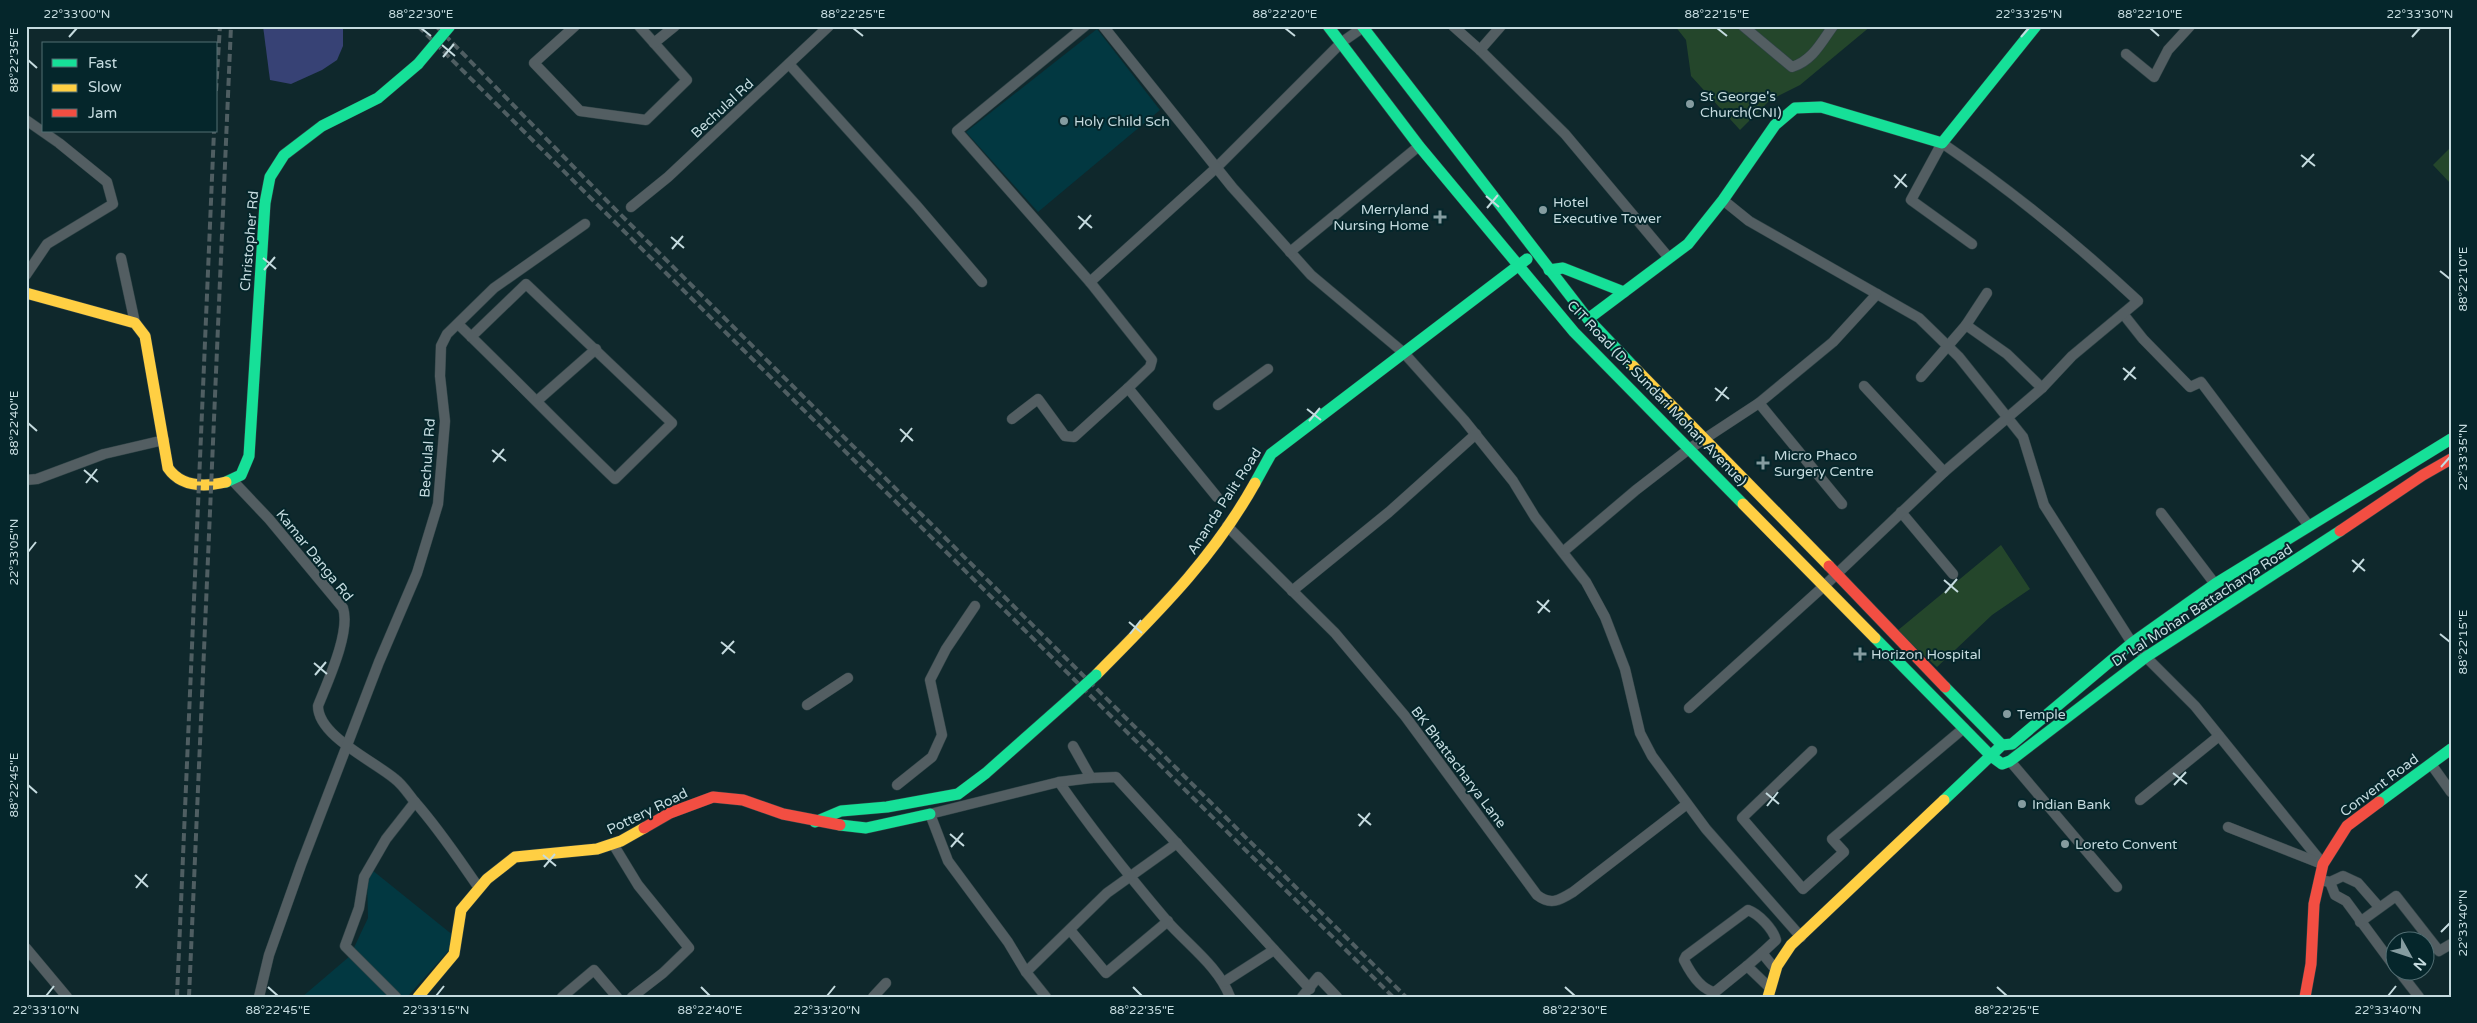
<svg xmlns="http://www.w3.org/2000/svg" width="2477" height="1023" viewBox="0 0 2477 1023" font-family="'Varela Round',sans-serif">
  <style>
    .built { fill: #023841 }
    .green { fill: #24462b }
    .water { fill: #374275 }
    .lines { fill: none; stroke-linecap: round; stroke-linejoin: round }
    .street-casing { stroke: #2f4346; stroke-width: 11 }
    .fast-casing { stroke: #2f4346; stroke-width: 12 }
    .slow-casing { stroke: #2f4346; stroke-width: 12 }
    .jam-casing { stroke: #2f4346; stroke-width: 12 }
    .street { stroke: #535e62; stroke-width: 10 }
    .fast { stroke: #16e098; stroke-width: 11 }
    .slow { stroke: #ffcf43; stroke-width: 11 }
    .jam { stroke: #f24e42; stroke-width: 11 }
    .rail { stroke: #4f5e62; stroke-width: 4; stroke-dasharray: 8 4; stroke-linecap: butt }
    .fast-bridge-casing { stroke: #2f4346; stroke-width: 12; stroke-linecap: butt }
    .fast-bridge { stroke: #16e098; stroke-width: 11 }
    .ticks { fill: none; stroke: #c5dbdf; stroke-width: 2 }
    .poi-dot { fill: #859ca0; stroke: #05262b; stroke-width: 2 }
    .labels { text-anchor: middle; stroke-width: 4; stroke-linejoin: round; paint-order: stroke }
    .poi-label { font-size: 14px; fill: #c5dbdf; stroke: #05262b; text-anchor: start }
    .street-label { font-size: 14px; fill: #c5dbdf; stroke: #05262b }
    .neatline { fill: none; stroke: #c5dbdf; stroke-width: 2 }
    .ticks-label { font-size: 12px; text-anchor: middle; fill: #c5dbdf }
  </style>
  <rect width="100%" height="100%" fill="#0f282c"/>
  <!-- built -->
  <g class="built">
    <path d="M1097,29L1160,110L1038,212L966,132Z"/>
    <path d="M372,870L454,936L451,948L407,997H302L350,956L368,918L367,878Z"/>
  </g>
  <!-- green -->
  <g class="green">
    <path d="M1675,26H1871L1800,85L1770,100L1740,130L1691,76L1686,40Z"/>
    <path d="M2451,147V184L2433,165Z"/>
    <path d="M2001,545L2030,589L1992,615L1937,667L1897,631Z"/>
  </g>
  <!-- water -->
  <path class="water" d="M263,26H343V46L337,60L322,70L291,84L270,80Z"/>
  <g class="lines">
    <defs>
      <g id="street">
        <path d="M575,26L534,63L580,111L646,120L687,80L639,26"/>
        <path d="M1085,26L957,131L1090,282L1216,168L1342,42L1365,26"/>
        <path d="M1103,26L1232,187L1311,275L1404,353L1464,420L1513,481L1535,517L1586,582L1605,617L1625,669L1640,733L1652,756L1706,829L1801,937"/>
        <path d="M1453,26L1480,50L1565,134L1669,258"/>
        <path d="M1743,26L1792,67C1812,61 1821,43 1833,26"/>
        <path d="M654,43L675,26"/>
        <path d="M1480,50L1501,26"/>
        <path d="M2126,54L2154,77L2168,50L2190,26"/>
        <path d="M789,64L917,206L982,282"/>
        <path d="M26,120L59,143L107,182L113,204L47,244L26,275"/>
        <path d="M1723,200L1749,221L1919,318L1959,357L2023,437L2044,505L2132,643L2195,706L2323,864"/>
        <path d="M631,207L668,177L829,26"/>
        <path d="M1290,252L1419,146"/>
        <path d="M121,258L135,323"/>
        <path d="M1090,282L1152,360L1150,367L1128,388L1217,497"/>
        <path d="M2124,315L2143,339L2190,387L2201,382L2309,526"/>
        <path d="M458,324C511,375 562,428 615,479L672,423L526,284L471,337"/>
        <path d="M1966,325L2007,354L2042,388"/>
        <path d="M1921,377L1966,325L1987,293"/>
        <path d="M1864,386L1944,472"/>
        <path d="M538,400L596,349"/>
        <path d="M1759,403L1842,504"/>
        <path d="M1218,405L1268,369"/>
        <path d="M1012,419L1038,399L1065,436L1074,437L1128,388"/>
        <path d="M26,480L37,479L104,454L164,440"/>
        <path d="M233,481L269,519L343,608C351,632 327,683 318,706C318,736 374,761 395,779C403,785 409,795 415,802C439,829 458,858 479,888"/>
        <path d="M1901,512L1953,574"/>
        <path d="M2161,513L2215,584"/>
        <path d="M1227,526L1335,633L1405,716L1537,895C1551,906 1560,900 1573,892L1687,804"/>
        <path d="M1564,551L1636,490L1689,449L1759,403L1833,342L1877,294"/>
        <path d="M1292,591L1389,512L1476,434"/>
        <path d="M807,705L848,678"/>
        <path d="M1689,708L1824,586L1944,472L2042,388L2072,356L2138,301C2076,243 2012,191 1942,143L1911,200L1972,244"/>
        <path d="M1073,746L1091,778L1116,777L1310,989"/>
        <path d="M1812,751L1742,818L1803,889L1844,852L1832,839L1964,728"/>
        <path d="M2010,761L2117,887"/>
        <path d="M2431,764L2451,792"/>
        <path d="M1059,782C1092,830 1129,876 1167,921C1188,945 1219,967 1230,997"/>
        <path d="M897,785L932,757L942,735L930,680L946,649L975,606"/>
        <path d="M2140,800L2219,736"/>
        <path d="M2228,827L2322,864"/>
        <path d="M613,844L638,885L689,948L663,973L632,997"/>
        <path d="M2325,881L2330,882L2343,876L2358,883L2379,907"/>
        <path d="M2330,882L2335,895L2346,901L2394,966"/>
        <path d="M2360,922L2396,896L2439,951L2451,944"/>
        <path d="M1070,930L1106,973L1168,921"/>
        <path d="M26,948L67,997"/>
        <path d="M1747,966L1762,953"/>
        <path d="M2398,970L2419,997"/>
        <path d="M1026,972L1107,893L1177,843"/>
        <path d="M1224,982L1274,950"/>
        <path d="M1770,988L1747,966L1715,992C1701,990 1690,972 1684,960L1686,956L1748,910C1759,914 1773,929 1776,940L1762,953L1776,970"/>
        <path d="M259,997L269,955L301,865L379,662L417,573L438,504L445,421L440,376L441,346L447,334L494,288L585,224"/>
        <path d="M396,997L345,946L359,908L364,877L386,839L415,802"/>
        <path d="M562,997L594,970L617,997"/>
        <path d="M873,997L886,983"/>
        <path d="M1046,997L1026,972L1008,942L948,861L930,814L1059,782L1091,778"/>
        <path d="M1302,997L1318,977L1337,997"/>
      </g>
      <g id="fast">
        <path d="M1328,26L1419,146L1574,332L1743,504"/>
        <path d="M1362,26L1588,319L1633,366"/>
        <path d="M1549,270L1563,268L1624,292"/>
        <path d="M1588,319L1688,244L1723,200L1775,125L1795,108L1821,107L1942,143L2036,26"/>
        <path d="M226,482L241,475L249,456L265,203L270,177L284,155L322,126L378,98L418,64"/>
        <path d="M1255,483L1271,454L1527,259"/>
        <path d="M1875,638L1991,756L2002,764L2010,761L2146,657L2340,531"/>
        <path d="M1945,687L2002,745"/>
        <path d="M1944,800L2002,745L2012,744L2132,643L2215,584L2451,439"/>
        <path d="M2379,802L2451,749"/>
        <path d="M815,822L841,811L887,807L958,794L986,773L1066,702"/>
        <path d="M840,825L866,828L930,814"/>
      </g>
      <g id="slow">
        <path d="M26,293L135,323L145,336L168,468C181,487 205,487 226,482"/>
        <path d="M1633,366L1829,566"/>
        <path d="M1743,504L1875,638"/>
        <path d="M1096,675C1157,613 1212,560 1255,483"/>
        <path d="M418,997L454,954L461,910L487,879L515,857L597,849L621,841L644,828"/>
        <path d="M1768,997L1777,966L1791,945L1944,800"/>
      </g>
      <g id="jam">
        <path d="M2340,531L2423,475L2451,459"/>
        <path d="M1829,566L1945,687"/>
        <path d="M644,828L670,813L713,797L743,800L783,814L840,825"/>
        <path d="M2305,997L2311,964L2314,904L2323,864L2347,826L2379,802"/>
      </g>
    </defs>
    <!-- street casing -->
    <use href="#street" class="street-casing"/>
    <!-- fast casing -->
    <use href="#fast" class="fast-casing"/>
    <!-- slow casing -->
    <use href="#slow" class="slow-casing"/>
    <!-- jam casing -->
    <use href="#jam" class="jam-casing"/>
    <!-- street -->
    <use href="#street" class="street"/>
    <!-- fast -->
    <use href="#fast" class="fast"/>
    <!-- slow -->
    <use href="#slow" class="slow"/>
    <!-- jam -->
    <use href="#jam" class="jam"/>
    <!-- rail -->
    <g class="rail">
      <path d="M418,26L1393,997"/>
      <path d="M436,26L607,201L1406,997"/>
      <path d="M216,91L220,26"/>
      <path d="M177,997L214,131"/>
      <path d="M189,997L231,26"/>
    </g>
    <defs>
      <g id="fast-bridge">
        <path d="M418,64L450,26"/>
        <path d="M1066,702L1096,675"/>
      </g>
    </defs>
    <!-- fast-bridge casing -->
    <use href="#fast-bridge" class="fast-bridge-casing"/>
    <!-- fast-bridge -->
    <use href="#fast-bridge" class="fast-bridge"/>
  </g>
  <!-- ticks -->
  <path class="ticks" d="M421,28L431,36M853,28L863,36M1285,28L1295,36M1717,28L1727,36M2150,28L2159,36M69,37L77,28M2021,37L2029,28M2412,37L2420,28M442,45L455,56M443,57L454,44M28,60L37,68M2301,155L2315,166M2302,167L2314,154M1894,175L1907,187M1895,188L1906,174M1486,196L1499,207M1487,208L1498,195M1078,216L1092,228M1079,229L1091,215M671,237L684,248M672,249L683,236M263,258L276,269M264,270L275,257M2440,271L2450,279M2123,368L2136,379M2124,380L2135,367M1715,388L1729,399M1716,401L1727,387M1307,409L1321,420M1309,421L1320,408M28,423L37,431M900,429L913,441M901,442L912,428M492,450L506,461M493,462L504,449M2441,467L2450,457M84,470L98,482M86,483L97,469M28,552L36,542M2352,560L2365,571M2353,572L2364,559M1944,580L1958,592M1945,593L1957,579M1537,601L1550,612M1538,613L1549,600M1129,622L1142,633M1130,634L1141,620M2440,634L2450,642M721,642L735,653M722,654L734,641M314,663L327,674M315,675L326,662M2173,773L2187,784M28,785L37,793M2174,785L2186,772M1766,793L1779,804M1767,806L1778,792M1358,814L1371,825M1359,826L1370,813M950,834L964,846M951,847L963,833M543,855L556,866M544,867L555,854M135,875L148,887M136,888L147,874M2441,932L2450,923M268,987L278,996M701,987L710,996M1133,987L1142,996M1565,987L1575,996M1997,987L2007,996M46,996L54,986M436,996L444,986M827,996L835,986M2388,996L2396,986"/>
  <!-- markers -->
  <g class="poi-dot">
    <circle cx="1690" cy="104" r="5"/>
    <circle cx="1064" cy="121" r="5"/>
    <circle cx="1543" cy="210" r="5"/>
    <path d="M1437.5 209.5h5v5h5v5h-5v5h-5v-5h-5v-5h5z"/>
    <path d="M1760.5 455.5h5v5h5v5h-5v5h-5v-5h-5v-5h5z"/>
    <path d="M1857.5 646.5h5v5h5v5h-5v5h-5v-5h-5v-5h5z"/>
    <circle cx="2007" cy="714" r="5"/>
    <circle cx="2022" cy="804" r="5"/>
    <circle cx="2065" cy="844" r="5"/>
  </g>
  <g class="labels">
    <!-- poi labels -->
    <g class="poi-label">
      <text x="1700" y="101">St George's<tspan x="1700" dy="16">Church(CNI)</tspan></text>
      <text x="1074" y="126">Holy Child Sch</text>
      <text x="1553" y="207">Hotel<tspan x="1553" dy="16">Executive Tower</tspan></text>
      <text x="1429" y="214" text-anchor="end">Merryland<tspan x="1429" dy="16">Nursing Home</tspan></text>
      <text x="1774" y="460">Micro Phaco<tspan x="1774" dy="16">Surgery Centre</tspan></text>
      <text x="1871" y="659">Horizon Hospital</text>
      <text x="2017" y="719">Temple</text>
      <text x="2032" y="809">Indian Bank</text>
      <text x="2075" y="849">Loreto Convent</text>
    </g>
    <!-- street labels -->
    <g class="street-label">
      <text transform="translate(722 108) rotate(-43)" y="5">Bechulal Rd</text>
      <text transform="translate(249 241) rotate(-85)" y="5">Christopher Rd</text>
      <text transform="translate(1657 393) rotate(46)" y="5">CIT Road (Dr. Sundari Mohan Avenue)</text>
      <text transform="translate(427 458) rotate(-86)" y="5">Bechulal Rd</text>
      <text transform="translate(1224 501) rotate(-57)" y="5">Ananda Palit Road</text>
      <text transform="translate(315 555) rotate(51)" y="5">Kamar Danga Rd</text>
      <text transform="translate(2202 605) rotate(-33)" y="5">Dr Lal Mohan Battacharya Road</text>
      <text transform="translate(1459 767) rotate(53)" y="5">BK Bhattacharya Lane</text>
      <text transform="translate(2379 785) rotate(-37)" y="5">Convent Road</text>
      <text transform="translate(647 811) rotate(-26)" y="5">Pottery Road</text>
    </g>
  </g>
  <!-- border -->
  <rect width="2477" height="1023" fill="none" stroke="#05262b" stroke-width="55"/>
  <!-- legend -->
  <rect x="42" y="42" width="175" height="90" fill="#05262b" stroke="#526e73"/>
  <rect x="52" y="59" width="25" height="8" fill="#16e098" stroke="#526e73"/>
  <text x="88" y="68" font-size="15" fill="#c5dbdf">Fast</text>
  <rect x="52" y="84" width="25" height="8" fill="#ffcf43" stroke="#526e73"/>
  <text x="88" y="92" font-size="15" fill="#c5dbdf">Slow</text>
  <rect x="52" y="109" width="25" height="8" fill="#f24e42" stroke="#526e73"/>
  <text x="88" y="118" font-size="15" fill="#c5dbdf">Jam</text>
  <!-- north arrow -->
  <g transform="translate(2410 956) rotate(130)"><circle r="24" fill="#05262b" stroke="#526e73"/>
  <path d="M0-4L9 19L0 12L-9 19Z" fill="#859ca0"/>
  <text y="-8" font-size="14" font-weight="bold" text-anchor="middle" fill="#c5dbdf">N</text>
  </g>
  <rect x="28" y="28" width="2422" height="968" class="neatline"/>
  <g class="ticks-label">
    <text x="77" y="18">22°33'00"N</text>
    <text x="421" y="18">88°22'30"E</text>
    <text x="853" y="18">88°22'25"E</text>
    <text x="1285" y="18">88°22'20"E</text>
    <text x="1717" y="18">88°22'15"E</text>
    <text x="2029" y="18">22°33'25"N</text>
    <text x="2150" y="18">88°22'10"E</text>
    <text x="2420" y="18">22°33'30"N</text>
    <text transform="translate(14 60) rotate(-90)" y="4">88°22'35"E</text>
    <text transform="translate(2463 279) rotate(-90)" y="4">88°22'10"E</text>
    <text transform="translate(14 423) rotate(-90)" y="4">88°22'40"E</text>
    <text transform="translate(2463 457) rotate(-90)" y="4">22°33'35"N</text>
    <text transform="translate(14 552) rotate(-90)" y="4">22°33'05"N</text>
    <text transform="translate(2463 642) rotate(-90)" y="4">88°22'15"E</text>
    <text transform="translate(14 785) rotate(-90)" y="4">88°22'45"E</text>
    <text transform="translate(2463 923) rotate(-90)" y="4">22°33'40"N</text>
    <text x="46" y="1014">22°33'10"N</text>
    <text x="278" y="1014">88°22'45"E</text>
    <text x="436" y="1014">22°33'15"N</text>
    <text x="710" y="1014">88°22'40"E</text>
    <text x="827" y="1014">22°33'20"N</text>
    <text x="1142" y="1014">88°22'35"E</text>
    <text x="1575" y="1014">88°22'30"E</text>
    <text x="2007" y="1014">88°22'25"E</text>
    <text x="2388" y="1014">22°33'40"N</text>
  </g>
</svg>
